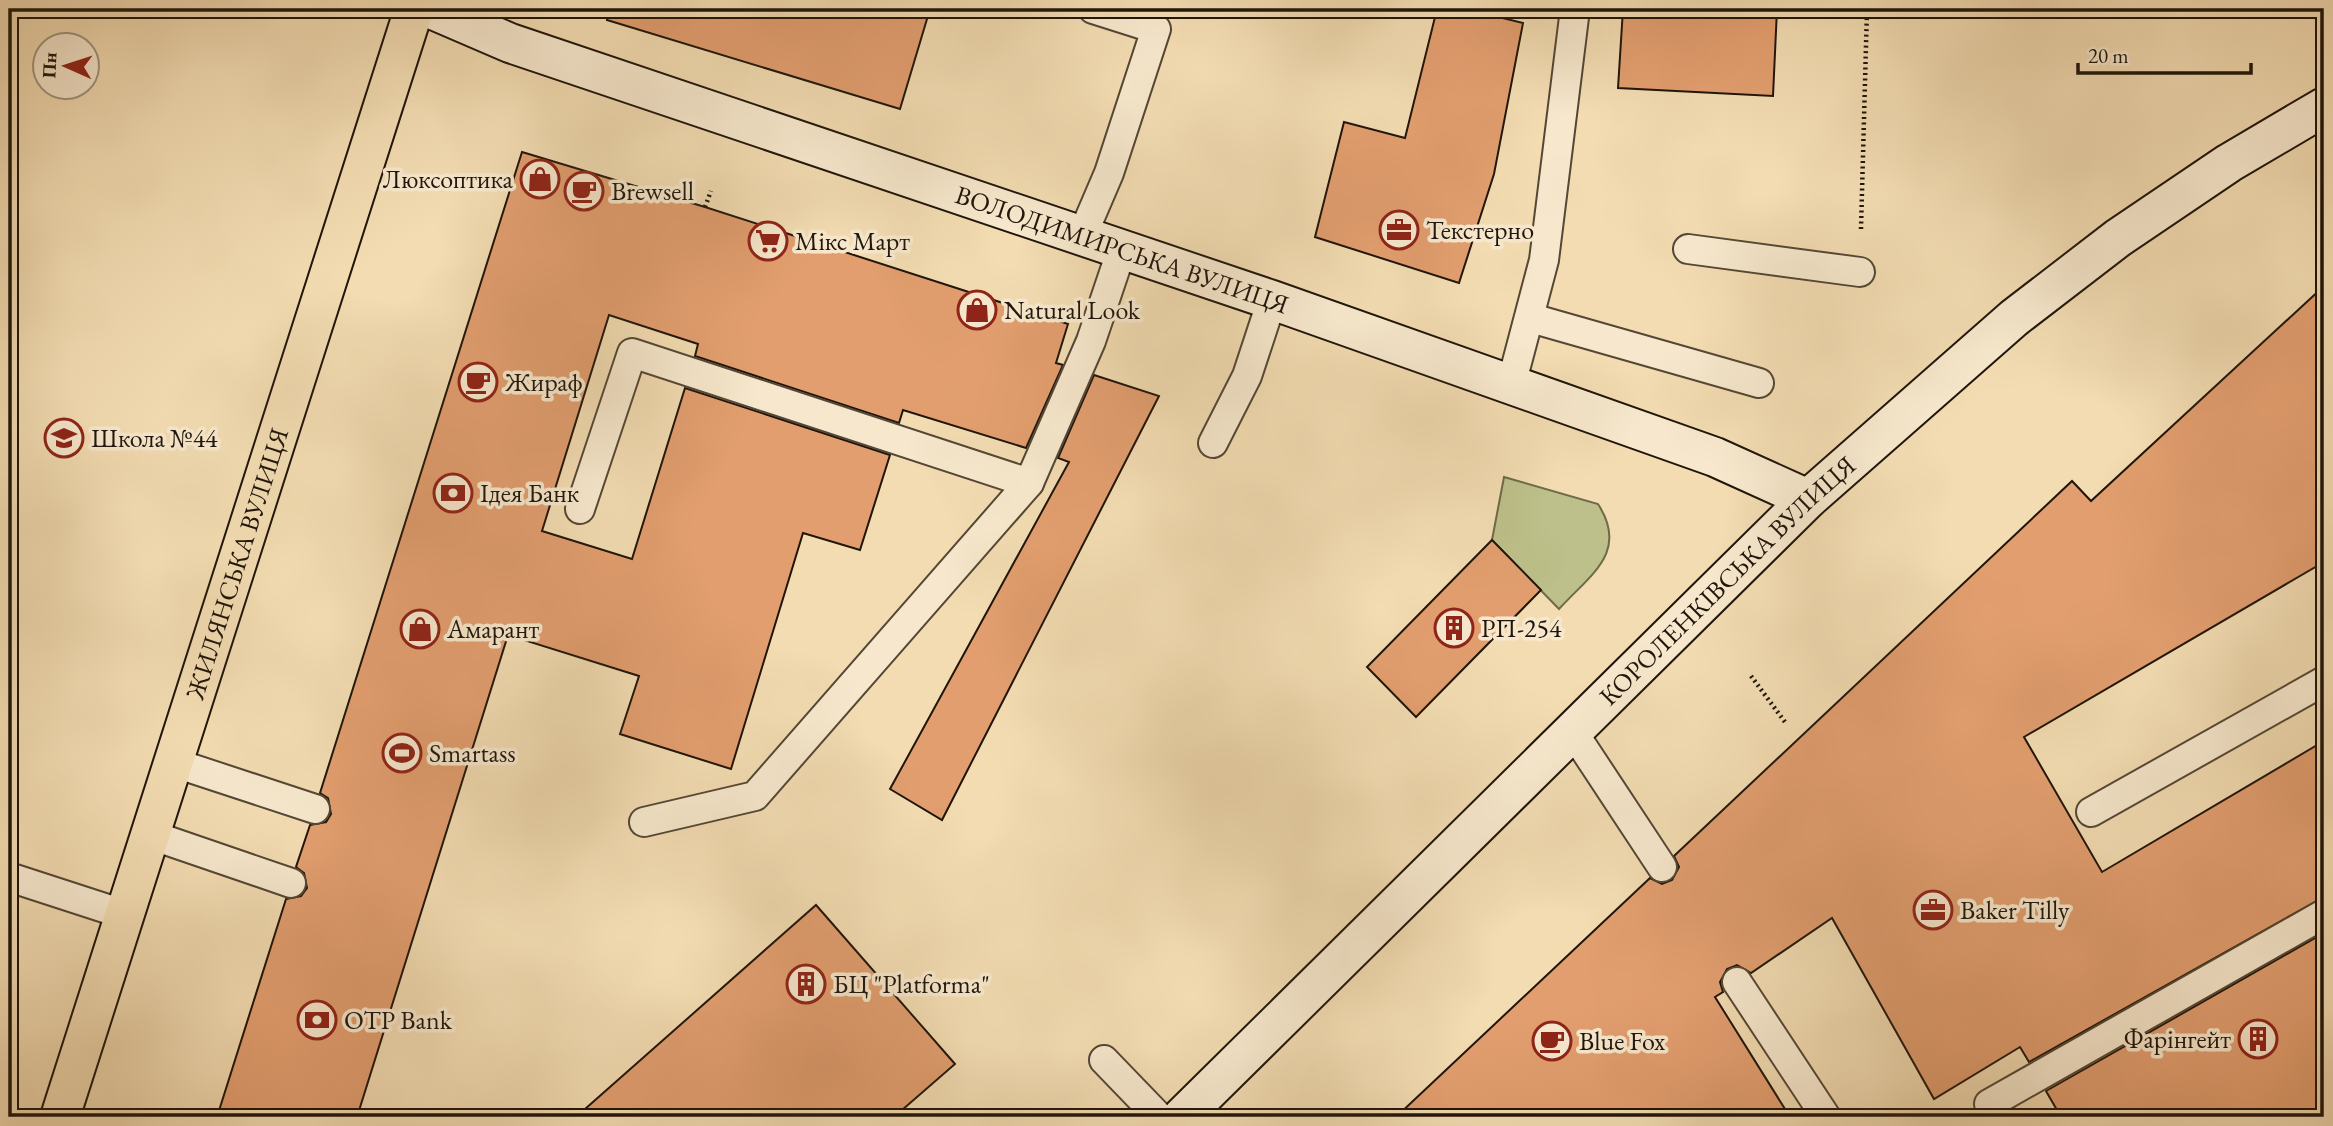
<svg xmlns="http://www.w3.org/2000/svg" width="2333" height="1126" viewBox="0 0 2333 1126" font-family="'EB Garamond',serif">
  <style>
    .green { fill: #bdc08a; stroke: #6e6a4a; stroke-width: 2 }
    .building { fill: #e29e6f; stroke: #1f150b; stroke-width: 2 }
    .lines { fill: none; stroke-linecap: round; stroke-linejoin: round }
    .lane-casing { stroke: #544735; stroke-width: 32 }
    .secondary-casing { stroke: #1f150b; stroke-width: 42 }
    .primary-casing { stroke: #1f150b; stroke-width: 42 }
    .path { stroke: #1f150b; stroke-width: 4.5; stroke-dasharray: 2 3.5; stroke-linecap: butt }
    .lane { stroke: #f7e8cd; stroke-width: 28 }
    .secondary { stroke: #f7e8cd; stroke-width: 38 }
    .primary { stroke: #f3dcb2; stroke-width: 38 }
    .labels { text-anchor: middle; stroke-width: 7; stroke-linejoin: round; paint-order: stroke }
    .poi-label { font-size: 26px; fill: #1f150b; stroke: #f7e8cd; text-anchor: start }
    .street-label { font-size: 26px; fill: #1f150b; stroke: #f7e8cd }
  </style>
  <rect width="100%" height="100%" fill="#f3dcb2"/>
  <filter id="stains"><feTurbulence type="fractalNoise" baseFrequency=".00286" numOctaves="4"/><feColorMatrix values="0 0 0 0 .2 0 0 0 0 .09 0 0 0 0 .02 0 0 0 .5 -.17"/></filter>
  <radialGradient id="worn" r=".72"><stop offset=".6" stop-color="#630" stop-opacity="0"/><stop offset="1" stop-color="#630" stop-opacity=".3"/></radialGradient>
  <!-- green -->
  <path class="green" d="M1504,477L1598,504C1629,552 1591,574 1559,609L1492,540Z"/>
  <!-- building -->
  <g class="building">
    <path d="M609,9H930L900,109L607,20Z"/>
    <path d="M1437,9H1466L1523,23L1494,174L1459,283L1315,237L1344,122L1405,138Z"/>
    <path d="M1623,9H1777L1773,96L1618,88Z"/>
    <path d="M522,152L705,207L1068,324L1056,363L1063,365L1026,448L903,410L899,423L695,356L698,344L609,315L542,531L632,559L685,388L890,455L860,550L803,533L731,769L620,734L639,676L508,635L357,1117H217L286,899L301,896L307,888L304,873L296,867L310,825L326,822L331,814L328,798L320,793Z"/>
    <path d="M2324,286V562L2024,737L2102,872L2324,741V897L2029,1062L2020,1047L1934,1099L1832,918L1751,973L1737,965L1727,969L1720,982L1723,992L1715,997L1790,1117H1396L1650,878L1662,884L1672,880L1679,867L1674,856L2072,481L2091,501Z"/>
    <path d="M1094,375L1159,396L942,820L890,789L1069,462L1058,458Z"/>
    <path d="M1492,540L1541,590L1416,717L1367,667Z"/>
    <path d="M816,905L955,1064L894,1117H576Z"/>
    <path d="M2324,933V1117H2061L2046,1091Z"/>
  </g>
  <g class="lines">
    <defs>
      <g id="lane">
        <path d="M1082,236L1109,173L1156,29L1093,9"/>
        <path d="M1688,249L1860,272"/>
        <path d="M1531,318L1759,383"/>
        <path d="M1511,385L1544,260L1575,9"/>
        <path d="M1213,443L1247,376L1272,300"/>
        <path d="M580,509L632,353L1029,483L1091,341L1122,249"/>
        <path d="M1571,729L1662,867"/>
        <path d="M175,763L315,809"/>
        <path d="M2091,812L2324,681"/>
        <path d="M644,822L755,796L1029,483"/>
        <path d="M151,835L291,883"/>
        <path d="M9,877L126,915"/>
        <path d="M1737,982L1826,1117"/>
        <path d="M1104,1060L1159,1117"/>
        <path d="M1997,1117L1989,1104L2324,914"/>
      </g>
      <g id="secondary">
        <path id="s1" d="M431,9L510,43L1272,300L1715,457L1808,499"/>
        <path id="s2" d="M1182,1117L1808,499L2014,318L2118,238L2229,163L2324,107"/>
      </g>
      <g id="primary">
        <path id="s3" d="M60,1117L414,9"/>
      </g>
    </defs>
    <!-- lane casing -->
    <use href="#lane" class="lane-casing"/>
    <!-- secondary casing -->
    <use href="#secondary" class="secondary-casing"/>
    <!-- primary casing -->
    <use href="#primary" class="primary-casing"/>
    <!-- path -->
    <g class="path">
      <path d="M705,207L711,191"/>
      <path d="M1861,229L1867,9"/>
      <path d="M1751,676L1785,722"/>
    </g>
    <!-- lane -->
    <use href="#lane" class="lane"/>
    <!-- secondary -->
    <use href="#secondary" class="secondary"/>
    <!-- primary -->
    <use href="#primary" class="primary"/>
  </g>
  <!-- icons -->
  <defs>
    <symbol id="shop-ring" viewBox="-11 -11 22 22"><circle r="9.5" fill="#f7e8cd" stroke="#8f2418" stroke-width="1.5"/><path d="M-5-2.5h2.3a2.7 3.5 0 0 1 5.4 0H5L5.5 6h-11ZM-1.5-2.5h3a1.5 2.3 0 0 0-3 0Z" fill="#8f2418"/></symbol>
    <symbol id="cafe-ring" viewBox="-11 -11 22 22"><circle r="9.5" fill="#f7e8cd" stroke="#8f2418" stroke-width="1.5"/><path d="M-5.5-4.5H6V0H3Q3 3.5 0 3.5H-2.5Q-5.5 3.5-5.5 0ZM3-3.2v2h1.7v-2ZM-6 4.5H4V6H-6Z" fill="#8f2418"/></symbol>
    <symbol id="office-ring" viewBox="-11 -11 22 22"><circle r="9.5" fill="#f7e8cd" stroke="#8f2418" stroke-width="1.5"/><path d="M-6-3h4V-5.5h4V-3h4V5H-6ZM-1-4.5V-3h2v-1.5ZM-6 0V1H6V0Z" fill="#8f2418"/></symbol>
    <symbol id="supermarket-ring" viewBox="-11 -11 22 22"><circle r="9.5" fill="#f7e8cd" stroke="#8f2418" stroke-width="1.5"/><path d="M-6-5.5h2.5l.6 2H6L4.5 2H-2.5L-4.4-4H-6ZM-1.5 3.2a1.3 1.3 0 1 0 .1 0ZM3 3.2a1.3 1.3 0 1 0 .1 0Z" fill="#8f2418"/></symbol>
    <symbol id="school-ring" viewBox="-11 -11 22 22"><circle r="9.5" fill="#f7e8cd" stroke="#8f2418" stroke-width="1.5"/><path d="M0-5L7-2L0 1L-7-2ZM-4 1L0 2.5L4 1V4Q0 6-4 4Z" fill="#8f2418"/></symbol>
    <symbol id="bank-ring" viewBox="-11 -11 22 22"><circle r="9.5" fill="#f7e8cd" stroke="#8f2418" stroke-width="1.5"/><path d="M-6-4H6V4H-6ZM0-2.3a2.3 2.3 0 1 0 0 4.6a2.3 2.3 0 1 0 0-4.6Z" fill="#8f2418"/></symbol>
    <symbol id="building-ring" viewBox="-11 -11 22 22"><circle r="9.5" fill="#f7e8cd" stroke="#8f2418" stroke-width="1.5"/><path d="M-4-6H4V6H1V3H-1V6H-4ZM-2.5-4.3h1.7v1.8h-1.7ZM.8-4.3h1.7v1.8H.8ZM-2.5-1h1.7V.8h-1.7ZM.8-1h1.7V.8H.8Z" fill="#8f2418"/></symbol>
    <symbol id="stadium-ring" viewBox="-11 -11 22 22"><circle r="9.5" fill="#f7e8cd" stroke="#8f2418" stroke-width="1.5"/><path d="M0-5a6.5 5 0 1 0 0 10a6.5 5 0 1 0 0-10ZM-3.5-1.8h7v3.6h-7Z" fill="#8f2418"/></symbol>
  </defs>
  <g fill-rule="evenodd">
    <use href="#shop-ring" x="518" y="157" width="44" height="44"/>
    <use href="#cafe-ring" x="562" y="169" width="44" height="44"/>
    <use href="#office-ring" x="1377" y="208" width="44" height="44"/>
    <use href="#supermarket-ring" x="746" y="219" width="44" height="44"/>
    <use href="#shop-ring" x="955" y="288" width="44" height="44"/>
    <use href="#cafe-ring" x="456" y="360" width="44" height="44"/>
    <use href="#school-ring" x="42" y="416" width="44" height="44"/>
    <use href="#bank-ring" x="431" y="471" width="44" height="44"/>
    <use href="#building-ring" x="1432" y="606" width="44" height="44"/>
    <use href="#shop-ring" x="398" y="607" width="44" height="44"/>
    <use href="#stadium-ring" x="380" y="731" width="44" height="44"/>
    <use href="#office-ring" x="1911" y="888" width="44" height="44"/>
    <use href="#building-ring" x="784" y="962" width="44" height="44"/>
    <use href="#bank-ring" x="295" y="998" width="44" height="44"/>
    <use href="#building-ring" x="2236" y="1017" width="44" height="44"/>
    <use href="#cafe-ring" x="1530" y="1019" width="44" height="44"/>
  </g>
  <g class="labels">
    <!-- poi labels -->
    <g class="poi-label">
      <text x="513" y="188" text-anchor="end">Люксоптика</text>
      <text x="611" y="200">Brewsell</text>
      <text x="1426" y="239">Текстерно</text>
      <text x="795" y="250">Мікс Март</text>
      <text x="1004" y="319">Natural Look</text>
      <text x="505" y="391">Жираф</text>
      <text x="91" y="447">Школа №44</text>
      <text x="480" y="502">Ідея Банк</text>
      <text x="1481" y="637">РП-254</text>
      <text x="447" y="638">Амарант</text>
      <text x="429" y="762">Smartass</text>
      <text x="1960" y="919">Baker Tilly</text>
      <text x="833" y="993">БЦ "Platforma"</text>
      <text x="344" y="1029">OTP Bank</text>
      <text x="2231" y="1048" text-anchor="end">Фарінгейт</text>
      <text x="1579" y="1050">Blue Fox</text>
    </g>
    <!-- street labels -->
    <g class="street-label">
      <text dy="9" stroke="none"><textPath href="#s1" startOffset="732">ВОЛОДИМИРСЬКА ВУЛИЦЯ</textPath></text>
      <text dy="9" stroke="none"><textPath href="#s3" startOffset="581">ЖИЛЯНСЬКА ВУЛИЦЯ</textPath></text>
      <text dy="9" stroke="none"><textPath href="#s2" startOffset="765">КОРОЛЕНКІВСЬКА ВУЛИЦЯ</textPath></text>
    </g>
  </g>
  <!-- margin -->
  <rect width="2333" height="1126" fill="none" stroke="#f3dcb2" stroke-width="35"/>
  <rect x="10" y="10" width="2312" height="1105" fill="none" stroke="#1f150b" stroke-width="3.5"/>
  <rect x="18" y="18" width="2298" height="1091" fill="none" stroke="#1f150b" stroke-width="2"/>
  <!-- north arrow -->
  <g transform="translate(66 66) rotate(273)"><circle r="33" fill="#f7e8cd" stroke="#a1947f" stroke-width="2"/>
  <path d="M0-5L12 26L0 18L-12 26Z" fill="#8f2418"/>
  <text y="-10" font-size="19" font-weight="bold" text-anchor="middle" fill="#1f150b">Пн</text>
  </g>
  <!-- scale -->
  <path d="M2078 63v10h173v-10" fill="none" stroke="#1f150b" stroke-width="3.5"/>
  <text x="2088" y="63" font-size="21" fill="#1f150b" stroke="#f7e8cd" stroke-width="5" paint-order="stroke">20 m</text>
  <rect width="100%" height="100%" filter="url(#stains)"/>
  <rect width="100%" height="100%" fill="url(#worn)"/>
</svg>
